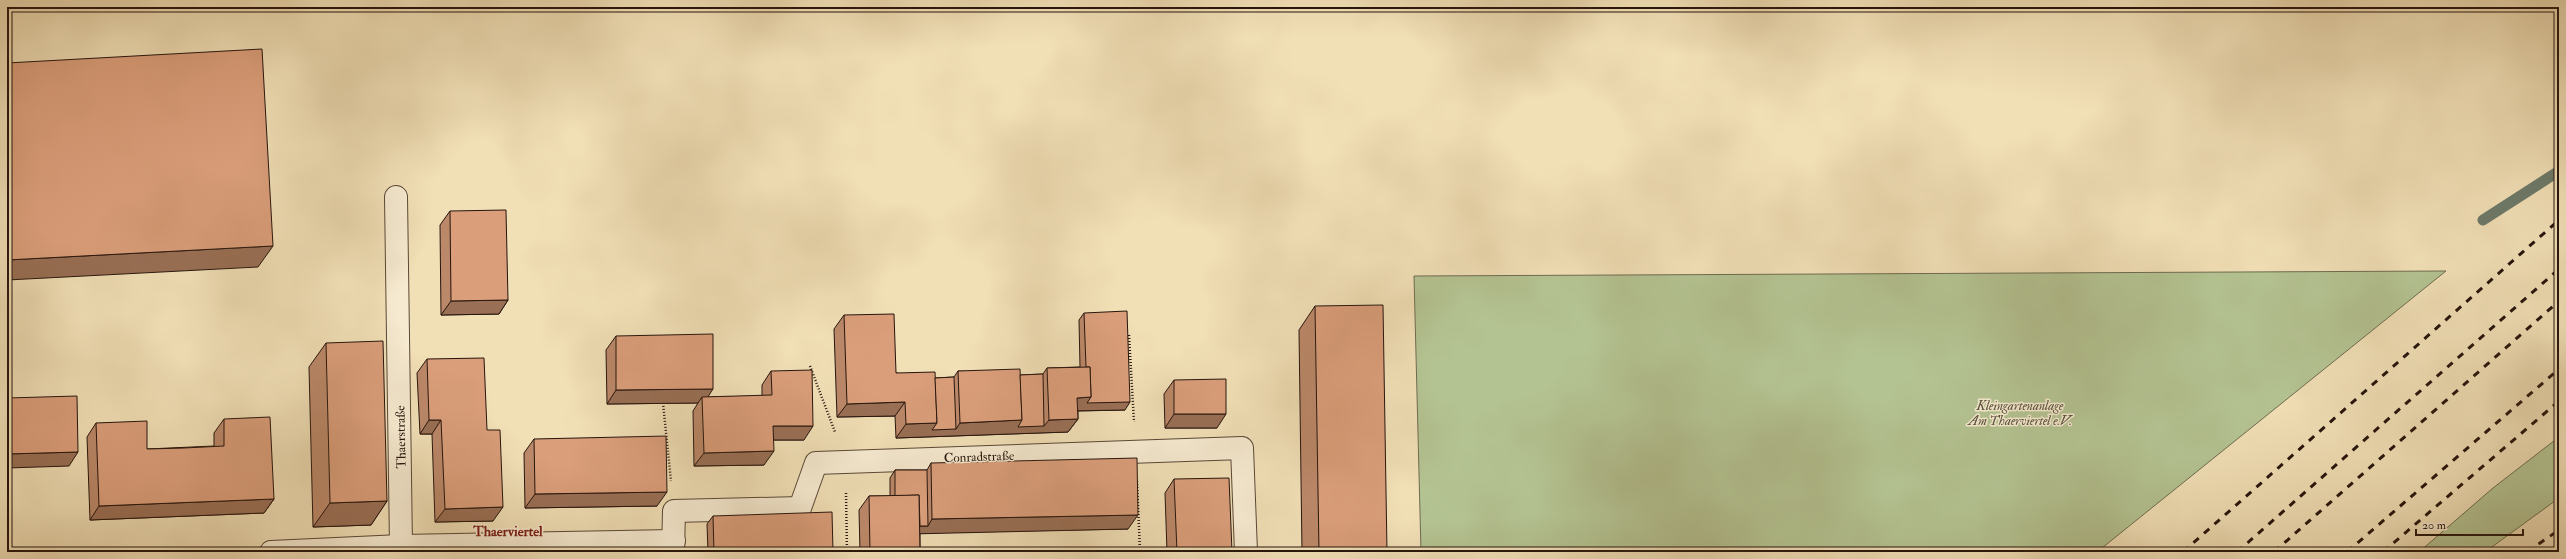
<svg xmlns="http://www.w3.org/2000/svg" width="2566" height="559" viewBox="0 0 2566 559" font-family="'IM FELL Double Pica',serif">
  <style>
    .green { fill: #b4c392; stroke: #6d6c50 }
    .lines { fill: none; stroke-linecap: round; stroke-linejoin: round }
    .stream { stroke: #6d7a6a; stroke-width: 11 }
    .minor-casing { stroke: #594837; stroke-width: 24 }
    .path { stroke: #26150d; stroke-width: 2.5; stroke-dasharray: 1 2; stroke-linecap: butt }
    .minor { stroke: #f6ead0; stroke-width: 22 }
    .rail { stroke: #26150d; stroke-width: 3; stroke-dasharray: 7 7; stroke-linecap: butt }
    .wall { fill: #bb8869; stroke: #26150d }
    .shaded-wall { fill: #996f55; stroke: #26150d }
    .building { fill: #da9e7a; stroke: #26150d }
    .labels { text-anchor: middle; stroke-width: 3; stroke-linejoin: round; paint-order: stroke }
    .park-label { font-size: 13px; font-style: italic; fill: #58523c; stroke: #f6ead0 }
    .street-label { font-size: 13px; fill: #26150d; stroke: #f6ead0 }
    .neighbourhood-label { font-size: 14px; font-weight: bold; fill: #7a1f14; stroke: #f6ead0 }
  </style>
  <rect width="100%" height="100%" fill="#f1dfb6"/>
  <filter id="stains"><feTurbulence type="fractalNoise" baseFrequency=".005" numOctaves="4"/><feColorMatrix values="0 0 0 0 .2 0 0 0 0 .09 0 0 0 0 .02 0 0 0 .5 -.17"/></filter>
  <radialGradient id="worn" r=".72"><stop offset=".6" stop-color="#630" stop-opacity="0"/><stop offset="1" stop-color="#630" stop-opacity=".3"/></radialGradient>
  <!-- green -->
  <g class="green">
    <path d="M2446,271L2097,552H1421L1414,276Z"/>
    <path d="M2559,437V498L2485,552H2419L2493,488Z"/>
  </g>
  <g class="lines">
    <!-- stream -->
    <path class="stream" d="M2483,220L2559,171"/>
    <defs>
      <g id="minor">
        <path d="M396,197L401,546"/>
        <path d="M271,552L401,546L674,541"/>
        <path d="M673,552L674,511L800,508L816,463L1242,448L1246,552"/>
      </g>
    </defs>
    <!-- minor casing -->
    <use href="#minor" class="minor-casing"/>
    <!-- path -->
    <g class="path">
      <path d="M1129,335L1134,422"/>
      <path d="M810,366L835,432"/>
      <path d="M663,403L671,481"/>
      <path d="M1137,481L1140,552"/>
      <path d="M846,493L847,552"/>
    </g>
    <!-- minor -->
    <use href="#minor" class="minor"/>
    <!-- rail -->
    <g class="rail">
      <path d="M2183,552L2559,220"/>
      <path d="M2237,552L2559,269"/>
      <path d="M2274,552L2559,301"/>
      <path d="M2347,552L2559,369"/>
      <path d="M2383,552L2559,401"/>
      <path d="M2527,552L2559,530"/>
    </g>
  </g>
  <!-- wall -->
  <g class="wall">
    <path d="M450,211L508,300L499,314L441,315L440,225Z"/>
    <path d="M1315,306L1387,552H1302L1299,330Z"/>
    <path d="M1084,313L1125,410L1078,411V419L1068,432L896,438L895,416L837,417L834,329L844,315L896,373L935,378L954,377L958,371L1020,375L1043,374L1047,368L1080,367L1079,320Z"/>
    <path d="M616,336L708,397L762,396V385L771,371L804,440H773L764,465L694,466L693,411L698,403L607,404L606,350Z"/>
    <path d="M326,343L387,501L371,525L313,527L309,367Z"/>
    <path d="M427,359L487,430L493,521L435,522L432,434H420L417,373Z"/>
    <path d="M1174,380L1217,428H1165L1164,394Z"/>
    <path d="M224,419L274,499L264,513L90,520L87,437L96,423L147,449L214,446V433Z"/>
    <path d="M534,439L657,506L525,508L524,453Z"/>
    <path d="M931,463L1128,529L920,533V552H860L859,510L869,496H890V478L895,470H927Z"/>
    <path d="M1174,479L1232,552H1167L1165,493Z"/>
    <path d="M713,516L833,552H708L707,524Z"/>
  </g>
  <!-- shaded-wall -->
  <g class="shaded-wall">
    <path d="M273,246L258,267L7,280V260Z"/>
    <path d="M508,300L499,314L441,315L451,301Z"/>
    <path d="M713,389L704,403L702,397L698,403L607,404L616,390Z"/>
    <path d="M1091,397L1130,402L1125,410L1067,411L1077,398Z"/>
    <path d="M905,402L895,416L837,417L847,404Z"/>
    <path d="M1174,414H1226L1217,428H1165Z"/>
    <path d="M1078,419L1068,432L896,438L906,424L937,423L956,429L960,423L1022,420L1044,426L1049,420Z"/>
    <path d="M429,420H441L432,434H420Z"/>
    <path d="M773,426H813L804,440H763Z"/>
    <path d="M774,451L764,465L694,466L704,453Z"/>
    <path d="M78,452L69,466L7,468V454Z"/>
    <path d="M667,492L657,506L525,508L535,494Z"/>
    <path d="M274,499L264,513L90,520L99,506Z"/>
    <path d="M387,501L371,525L313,527L330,503Z"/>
    <path d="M503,507L493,521L435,522L445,509Z"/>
    <path d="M1138,515L1128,529L910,534L915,526H928L932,519Z"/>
  </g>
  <!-- building -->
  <g class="building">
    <path d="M262,49L273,246L7,260V63Z"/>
    <path d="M506,210L508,300L451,301L450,211Z"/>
    <path d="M1383,305L1387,552H1319L1315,306Z"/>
    <path d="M1127,311L1130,402L1087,403L1091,397L1090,367H1086L1084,313Z"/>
    <path d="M894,314L896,373L935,372L937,423L906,424L905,402L847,404L844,315Z"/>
    <path d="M713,334V389L616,390V336Z"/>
    <path d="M383,341L387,501L330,503L326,343Z"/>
    <path d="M484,358L487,430H500L503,507L445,509L441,420H429L427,359Z"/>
    <path d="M1090,367L1091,397L1077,398L1078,419L1049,420L1047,368Z"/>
    <path d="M1020,369L1022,420L960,423L958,371Z"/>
    <path d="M812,370L813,426H773L774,451L704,453L702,397L772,395L771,371Z"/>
    <path d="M1043,374L1044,426L1018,427L1022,420L1020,375Z"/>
    <path d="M954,377L956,429L932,430L937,423L935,378Z"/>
    <path d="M1226,379V414H1174V380Z"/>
    <path d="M77,396L78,452L7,454V398Z"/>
    <path d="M270,417L274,499L99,506L96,423L147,421V449L184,448L224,446V419Z"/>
    <path d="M666,436L667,492L535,494L534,439Z"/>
    <path d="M1137,458L1138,515L932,519L931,463Z"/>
    <path d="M895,470H927L928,526H920L919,495L895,496Z"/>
    <path d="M1229,478L1232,552H1177L1174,479Z"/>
    <path d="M919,495L920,552H870L869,496Z"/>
    <path d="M832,512L833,552H714L713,516Z"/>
  </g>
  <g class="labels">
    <!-- park labels -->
    <g class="park-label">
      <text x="2020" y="410">Kleingartenanlage<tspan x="2020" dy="15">Am Thaerviertel e.V.</tspan></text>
    </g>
    <!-- street labels -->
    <g class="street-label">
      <text transform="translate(400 437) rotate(-91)" y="5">Thaerstraße</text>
      <text transform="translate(979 456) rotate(-2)" y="5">Conradstraße</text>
    </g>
    <!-- neighbourhood labels -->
    <g class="neighbourhood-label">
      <text x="508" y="536">Thaerviertel</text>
    </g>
  </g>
  <!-- margin -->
  <rect width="2566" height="559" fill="none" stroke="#f1dfb6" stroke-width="24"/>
  <rect x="8" y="8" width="2550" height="543" fill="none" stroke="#26150d" stroke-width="2"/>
  <rect x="12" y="12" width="2542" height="535" fill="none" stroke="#26150d"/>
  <!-- scale -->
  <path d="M2416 529v6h107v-6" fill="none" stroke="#26150d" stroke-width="2"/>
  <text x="2422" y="529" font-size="12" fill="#26150d" stroke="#f6ead0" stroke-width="3" paint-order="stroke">20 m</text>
  <rect width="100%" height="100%" filter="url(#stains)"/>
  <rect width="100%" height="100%" fill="url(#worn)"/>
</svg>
